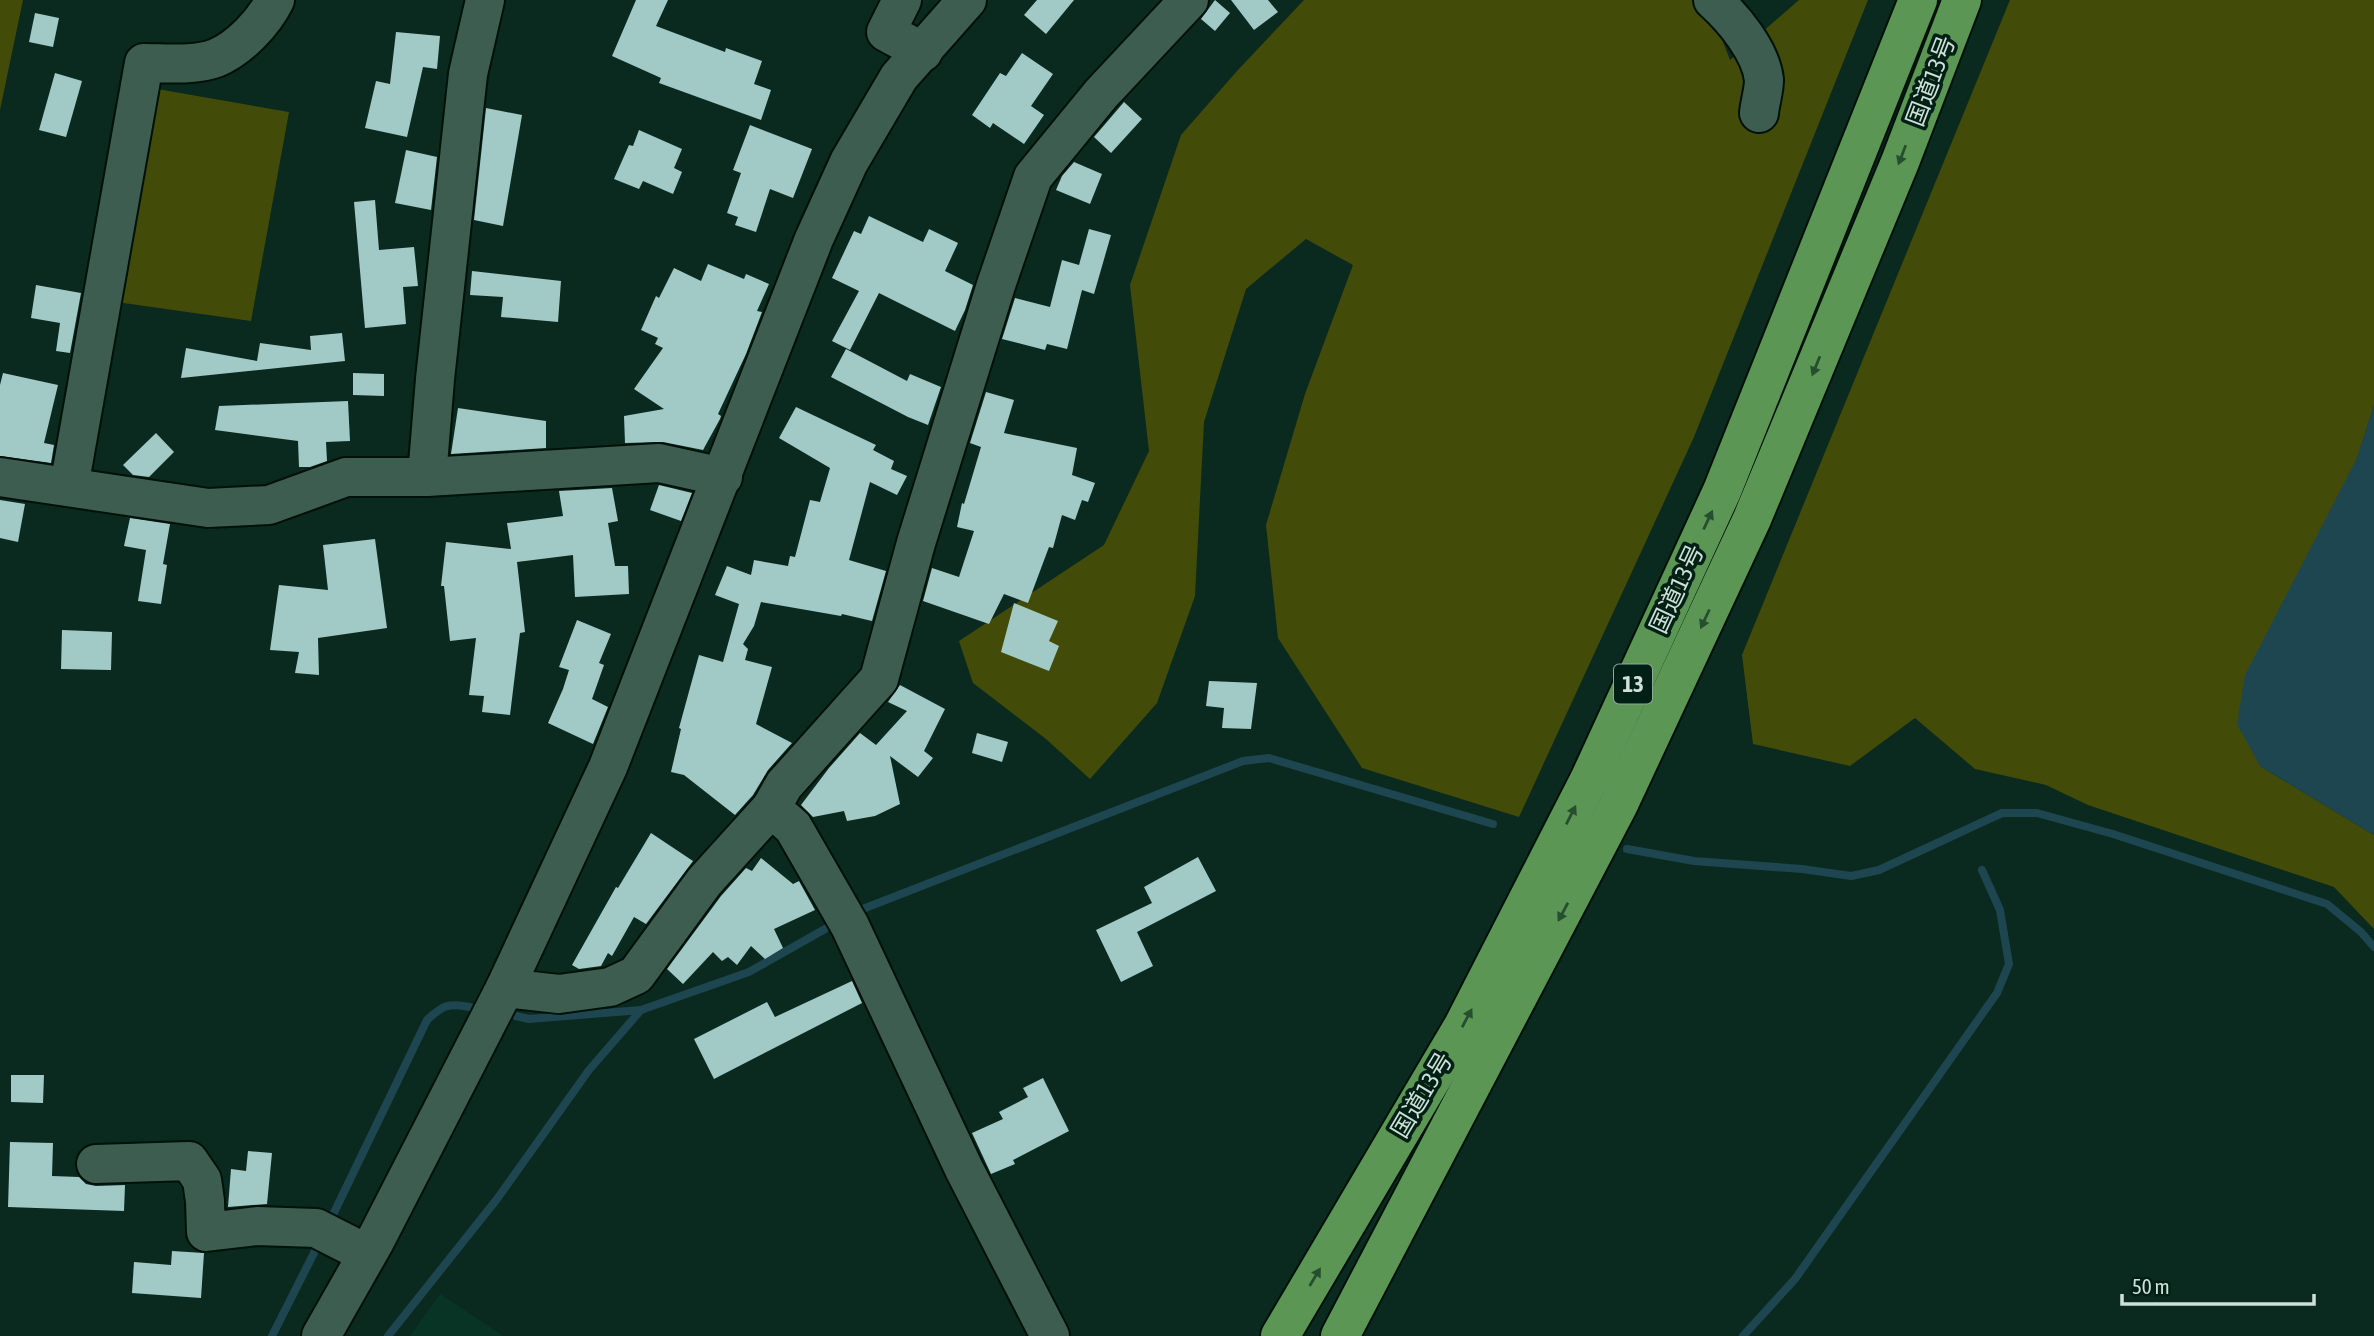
<svg xmlns="http://www.w3.org/2000/svg" width="2374" height="1336" viewBox="0 0 2374 1336" font-family="'Asap Condensed','Noto Sans JP',sans-serif">
  <style>
    .built { fill: #083426 }
    .green { fill: #434b08 }
    .water { fill: #1e4650 }
    .lines { fill: none; stroke-linecap: round; stroke-linejoin: round }
    .stream { stroke: #1e4650; stroke-width: 8 }
    .building { fill: #a1cac7 }
    .minor-casing { stroke: #001109; stroke-width: 42 }
    .highway-casing { stroke: #001109; stroke-width: 42 }
    .minor { stroke: #3d5d50; stroke-width: 38 }
    .highway { stroke: #5b9655; stroke-width: 38 }
    .oneway { fill: #254f2f }
    .labels { text-anchor: middle; stroke-width: 7; stroke-linejoin: round; paint-order: stroke }
    .shield { fill: #012015; stroke: #90a69e; stroke-width: 2 }
    .shield-label { font-size: 23px; font-weight: bold; fill: #cee0d8 }
    .street-label { font-size: 24px; fill: #cee0d8; stroke: #012015 }
  </style>
  <rect width="100%" height="100%" fill="#0a2a1f"/>
  <!-- built -->
  <path class="built" d="M440,1294L503,1336H410Z"/>
  <!-- green -->
  <g class="green">
    <path d="M0,0H23L0,110Z"/>
    <path d="M1304,0H1707L1730,60L1799,0H1868L1694,437L1519,817L1362,768L1278,638L1266,525L1305,394L1353,265L1306,239L1246,289L1204,422L1195,596L1157,703L1090,779L1046,739L973,683L959,641L1104,545L1149,451L1130,285L1181,135L1237,71Z"/>
    <path d="M2010,0H2374V405L2260,766L2374,835V929L2334,887L2088,805L2046,785L1975,769L1915,718L1850,766L1753,744L1742,655Z"/>
    <path d="M140,86L289,112L251,321L102,300Z"/>
  </g>
  <!-- water -->
  <path class="water" d="M2374,405V835L2260,766L2237,724L2245,675L2357,458Z"/>
  <g class="lines">
    <!-- stream -->
    <g class="stream">
      <path d="M1627,849L1694,861L1802,869L1851,876L1879,870L2002,813H2037L2113,834L2327,904L2361,932L2374,947"/>
      <path d="M855,912L1243,761L1269,758L1493,824"/>
      <path d="M516,1016L529,1019L641,1010L749,972L825,929"/>
      <path d="M329,1223L427,1020C443,1005 448,1003 470,1007"/>
      <path d="M272,1336L320,1241"/>
      <path d="M388,1336L497,1199L589,1070L641,1010"/>
      <path d="M1743,1336L1795,1279L1997,993L2009,964L2000,910L1982,870"/>
    </g>
  </g>
  <!-- building -->
  <g class="building">
    <path d="M636,0H668L656,26L725,52L726,48L762,61L754,84L771,90L761,120L659,83L661,78L612,56Z"/>
    <path d="M1037,0H1074L1046,34L1024,15Z"/>
    <path d="M1215,0L1230,13L1215,31L1201,19Z"/>
    <path d="M1231,0H1268L1278,12L1254,30Z"/>
    <path d="M35,13L59,18L53,47L29,42Z"/>
    <path d="M396,32L440,36L437,69L423,67L407,137L365,128L376,81L390,84Z"/>
    <path d="M1022,53L1053,74L1031,106L1044,115L1024,144L993,123L990,128L972,115L1000,73L1006,76Z"/>
    <path d="M55,73L82,81L66,137L39,130Z"/>
    <path d="M1124,102L1142,119L1111,153L1094,137Z"/>
    <path d="M486,108L522,115L503,226L474,220Z"/>
    <path d="M750,125L812,149L793,198L770,189L756,232L735,225L738,217L727,213L741,173L733,170Z"/>
    <path d="M639,130L682,149L674,168L682,172L673,194L643,181L639,189L614,179L629,145L633,146Z"/>
    <path d="M406,150L437,157L431,210L395,203Z"/>
    <path d="M1074,162L1102,174L1090,204L1056,190L1062,176Z"/>
    <path d="M375,200L379,250L414,247L418,286L403,287L406,324L365,328L354,202Z"/>
    <path d="M869,216L923,242L929,229L958,243L945,271L973,285L965,310L955,331L879,293L850,350L832,341L859,291L832,278L854,231L861,234Z"/>
    <path d="M1089,229L1111,235L1094,294L1082,290L1067,349L1047,344L1045,350L1002,339L1015,298L1050,307L1062,260L1079,265Z"/>
    <path d="M708,264L744,279L746,274L769,284L757,311L762,312L746,354L718,414L721,416L720,419L703,450L663,442L625,443L624,416L664,409L634,389L663,348L655,344L658,338L641,330L656,296L659,298L674,268L701,281Z"/>
    <path d="M472,271L561,281L558,322L501,317L503,297L470,295Z"/>
    <path d="M36,285L81,293L70,353L56,351L60,323L31,318Z"/>
    <path d="M342,333L345,361L181,378L186,348L257,361L260,343L311,350L310,336Z"/>
    <path d="M846,349L907,381L910,374L941,387L928,425L908,417L831,377Z"/>
    <path d="M3,373L58,385L44,443L54,445L51,463L0,456V385Z"/>
    <path d="M353,373L384,374V396L353,395Z"/>
    <path d="M986,392L1014,400L1004,433L1077,448L1072,475L1095,483L1088,502L1082,500L1075,520L1062,515L1053,548L1049,547L1028,603L1004,594L989,624L923,601L932,568L959,577L974,531L957,527L962,503L964,504L981,447L970,443Z"/>
    <path d="M348,401L350,441L326,442L327,461L310,467H299L298,441L215,430L219,406Z"/>
    <path d="M796,407L876,445L873,450L894,461L891,469L907,476L897,495L870,482L849,560L886,571L872,621L842,614L841,616L761,602L754,626L743,644L748,649L745,660L772,667L756,724L792,743L768,770L753,795L735,815L684,775L671,772L681,729L679,728L699,655L723,662L739,604L715,595L727,566L751,575L754,560L788,566L790,556L795,557L810,500L820,502L830,468L779,438Z"/>
    <path d="M458,408L546,421V448L451,454Z"/>
    <path d="M156,433L174,452L149,477L133,475L123,465Z"/>
    <path d="M659,485L692,493L681,521L650,510Z"/>
    <path d="M612,488L618,521L608,523L615,566H628L629,594L575,597L573,555L517,562L525,632L520,633L510,715L482,712L484,696L469,695L476,638L450,641L444,586H441L446,542L511,549L507,523L563,516L559,491Z"/>
    <path d="M0,500L25,504L18,542L0,538Z"/>
    <path d="M130,518L170,524L163,564L167,565L161,604L138,601L146,550L124,546Z"/>
    <path d="M375,539L387,628L318,638L319,675L295,673L299,652L270,650L279,585L328,590L323,545Z"/>
    <path d="M1014,603L1058,621L1049,641L1059,646L1049,671L1001,652Z"/>
    <path d="M577,620L611,634L599,663L604,665L592,699L608,707L593,744L548,723L563,689L569,670L559,667Z"/>
    <path d="M62,630L112,632L111,670L61,669Z"/>
    <path d="M1209,681L1257,683L1251,729L1222,728L1224,708L1206,706Z"/>
    <path d="M900,685L945,709L924,751L933,758L918,777L890,756L900,804L875,816L847,821L844,811L813,817L801,805L829,768L860,733L876,745L907,711L888,702Z"/>
    <path d="M977,733L1008,742L1002,762L972,753Z"/>
    <path d="M651,833L693,861L646,924L634,917L612,956L608,953L601,966L579,969L572,965L616,887L618,888Z"/>
    <path d="M1198,857L1216,891L1137,932L1153,966L1121,982L1096,930L1152,903L1144,887Z"/>
    <path d="M761,858L793,884L799,881L815,910L774,929L783,948L765,959L751,946L737,965L728,957L722,961L713,952L683,984L667,969L721,896L746,868L752,871Z"/>
    <path d="M852,981L862,1003L714,1079L694,1039L767,1002L775,1017Z"/>
    <path d="M11,1075H44L43,1103L11,1102Z"/>
    <path d="M1043,1078L1069,1131L1013,1160L1015,1164L991,1174L972,1133L1003,1119L999,1112L1028,1097L1023,1088Z"/>
    <path d="M10,1142L53,1143L52,1176L79,1177L86,1184L96,1186L125,1185L124,1211L8,1207Z"/>
    <path d="M248,1151L272,1153L267,1204L228,1207L231,1169L246,1171Z"/>
    <path d="M172,1251L204,1253L201,1298L132,1293L134,1262L171,1265Z"/>
  </g>
  <g class="lines">
    <defs>
      <g id="minor">
        <path d="M902,0L886,32L923,52"/>
        <path d="M1713,0C1733,18 1761,51 1764,80C1764,90 1760,103 1759,113"/>
        <path d="M0,477L208,508L269,505L346,477H427L659,463L723,477"/>
        <path d="M427,477L435,379L468,74L485,0"/>
        <path d="M69,487L144,63C166,63 195,66 216,58C240,48 264,22 275,0"/>
        <path d="M771,808L784,785L879,679L916,543L996,285L1033,177L1101,94L1189,0"/>
        <path d="M505,988L559,994L610,987L636,975L704,882L771,808L793,827L850,926L964,1169L1050,1336"/>
        <path d="M96,1164L189,1161L202,1180L205,1201L206,1232L257,1226L316,1228L367,1254"/>
        <path d="M321,1336L375,1241L505,988L608,767L814,239L849,162L899,77L967,0"/>
      </g>
      <g id="highway">
        <path d="M1280,1336L1463,1026L1589,780L1722,491L1918,0"/>
        <path d="M1340,1336L1618,806L1752,519L1900,162L1962,0"/>
      </g>
    </defs>
    <!-- minor casing -->
    <use href="#minor" class="minor-casing"/>
    <!-- highway casing -->
    <use href="#highway" class="highway-casing"/>
    <!-- minor -->
    <use href="#minor" class="minor"/>
    <!-- highway -->
    <use href="#highway" class="highway"/>
  </g>
  <!-- one-way arrows -->
  <defs><path id="oneway-solid" d="M-6-.8H1V-3.2L6.5 0L1 3.2V.8H-6Z" transform="scale(1.75)"/></defs>
  <g class="oneway">
    <use href="#oneway-solid" transform="translate(1902 155) rotate(111)"/>
    <use href="#oneway-solid" transform="translate(1816 366) rotate(112)"/>
    <use href="#oneway-solid" transform="translate(1708 520) rotate(-65)"/>
    <use href="#oneway-solid" transform="translate(1705 619) rotate(115)"/>
    <use href="#oneway-solid" transform="translate(1571 815) rotate(-63)"/>
    <use href="#oneway-solid" transform="translate(1563 912) rotate(118)"/>
    <use href="#oneway-solid" transform="translate(1467 1018) rotate(-62)"/>
    <use href="#oneway-solid" transform="translate(1315 1277) rotate(-59)"/>
  </g>
  <g class="labels">
    <!-- shield labels -->
    <rect class="shield" x="1614" y="664.5" width="38" height="39" rx="5"/>
    <g class="shield-label">
      <text x="1633" y="692">13</text>
    </g>
    <!-- street labels -->
    <g class="street-label">
      <text transform="translate(1931 81) rotate(-69)" y="8">国道13号</text>
      <text transform="translate(1677 589) rotate(-65)" y="8">国道13号</text>
      <text transform="translate(1422 1095) rotate(-59)" y="8">国道13号</text>
    </g>
  </g>
  <!-- scale -->
  <path d="M2122 1294v10h192v-10" fill="none" stroke="#cee0d8" stroke-width="3.5"/>
  <text x="2132" y="1294" font-size="21" fill="#cee0d8" stroke="#012015" stroke-width="5" paint-order="stroke">50 m</text>
</svg>
